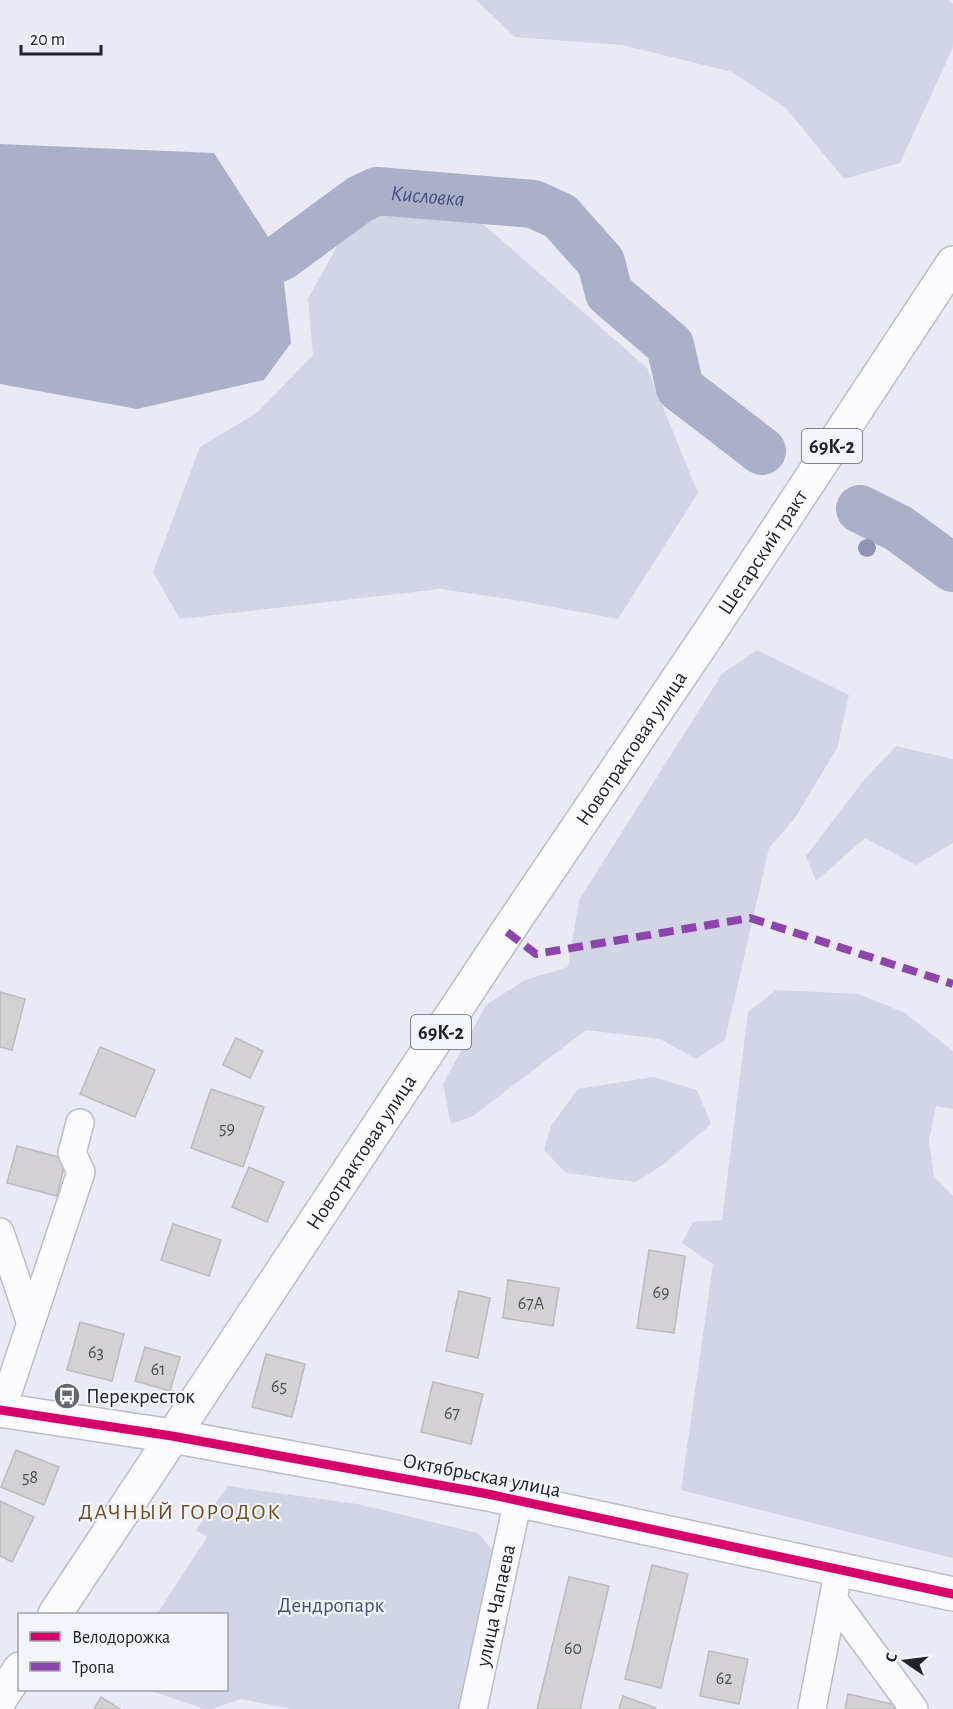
<svg xmlns="http://www.w3.org/2000/svg" width="953" height="1709" viewBox="0 0 953 1709" font-family="'Alegreya Sans',sans-serif">
  <style>
    .green { fill: #d2d5e6 }
    .water { fill: #abafc8 }
    .lines { fill: none; stroke-linecap: round; stroke-linejoin: round }
    .river { stroke: #abafc8; stroke-width: 48 }
    .building { fill: #d3d1d3; stroke: #bcbabc; stroke-width: 1.5 }
    .street-casing { stroke: #bbbdc5; stroke-width: 30 }
    .secondary-casing { stroke: #bbbdc5; stroke-width: 36 }
    .primary-casing { stroke: #bbbdc5; stroke-width: 36 }
    .street { stroke: #fcfcfe; stroke-width: 27 }
    .secondary { stroke: #fcfcfe; stroke-width: 33 }
    .primary { stroke: #fcfcfe; stroke-width: 33 }
    .quiet { stroke: #8e44ad; stroke-width: 8; stroke-dasharray: 15 8; stroke-linecap: butt }
    .cycleway-casing { stroke: #f3f5fd; stroke-width: 13 }
    .cycleway { stroke: #d6006c; stroke-width: 9 }
    .tree { fill: #9094b1 }
    .labels { text-anchor: middle; stroke-width: 4.5; stroke-linejoin: round; paint-order: stroke }
    .number-label { font-size: 18px; fill: #4d4e54 }
    .shield { fill: #f3f5fd; stroke: #5f6169; stroke-width: 1.5 }
    .shield-label { font-size: 20px; font-weight: bold; fill: #202229 }
    .street-label { font-size: 21px; fill: #202229; stroke: #f3f5fd }
    .poi-label { font-size: 21px; fill: #202229; stroke: #f3f5fd; text-anchor: start }
    .park-label { font-size: 21px; fill: #474e7a; stroke: #f3f5fd }
    .water-label { font-size: 22px; font-style: italic; fill: #474e7a; stroke: #f3f5fd }
    .neighbourhood-label { font-size: 22px; letter-spacing: 1.5px; fill: #714d1c; stroke: #f3f5fd }
  </style>
  <rect width="100%" height="100%" fill="#e9eaf5"/>
  <!-- green -->
  <g class="green">
    <path d="M476,0H949L953,4V47L900,163L844,179L786,108L732,72L622,45L515,37Z"/>
    <path d="M358,208L482,223L647,368L698,493L618,619L521,601L440,589L180,619L153,572L200,447L258,412L313,355L308,299Z"/>
    <path d="M757,650L849,695L837,748L795,818L769,848L725,1040L696,1059L660,1039L586,1030L473,1116L451,1124L443,1084L486,1005L525,980L568,967L579,900L722,674Z"/>
    <path d="M896,746L953,759V843L916,865L865,838L816,881L806,856L865,779Z"/>
    <path d="M776,990L859,994L905,1013L953,1051V1109L936,1106L929,1140L934,1176L953,1196V1558L681,1490L713,1264L682,1243L693,1222L722,1220L748,1012Z"/>
    <path d="M653,1077L697,1090L711,1124L664,1164L636,1182L566,1173L544,1150L551,1126L578,1089Z"/>
    <path d="M228,1486L357,1504L478,1533L493,1551L463,1699L460,1709H292L241,1699L211,1709H204L149,1690H226V1614H157L207,1537L196,1530Z"/>
  </g>
  <!-- water -->
  <path class="water" d="M0,144L214,153L281,257L291,343L264,380L137,409L0,384Z"/>
  <g class="lines">
    <!-- river -->
    <g class="river">
      <path id="s1" d="M218,272H248L281,257L360,199L377,191L533,204L560,216L601,262L609,293L670,345L680,388L762,451"/>
      <path d="M860,509L898,528L953,568"/>
    </g>
  </g>
  <!-- building -->
  <g class="building">
    <path d="M0,992L25,999L12,1050L0,1047Z"/>
    <path d="M236,1038L263,1051L250,1078L223,1065Z"/>
    <path d="M100,1047L155,1070L135,1117L80,1094Z"/>
    <path d="M211,1089L264,1107L243,1167L191,1148Z"/>
    <path d="M17,1146L66,1159L57,1196L7,1183Z"/>
    <path d="M249,1167L284,1182L267,1222L232,1207Z"/>
    <path d="M173,1224L221,1240L209,1276L161,1260Z"/>
    <path d="M649,1250L685,1256L674,1333L637,1328Z"/>
    <path d="M508,1280L559,1288L553,1326L503,1318Z"/>
    <path d="M459,1291L490,1298L478,1358L446,1351Z"/>
    <path d="M80,1322L124,1334L112,1381L67,1370Z"/>
    <path d="M145,1347L180,1357L170,1391L135,1381Z"/>
    <path d="M266,1354L305,1364L292,1417L252,1407Z"/>
    <path d="M433,1382L483,1394L471,1444L421,1432Z"/>
    <path d="M16,1450L59,1467L44,1505L1,1487Z"/>
    <path d="M0,1501L34,1517L12,1562L0,1556Z"/>
    <path d="M652,1565L688,1574L661,1688L625,1679Z"/>
    <path d="M569,1577L609,1586L580,1709H537Z"/>
    <path d="M709,1651L748,1659L739,1704L700,1696Z"/>
    <path d="M848,1694L896,1705L895,1709H845Z"/>
    <path d="M623,1696L656,1708V1709H619Z"/>
    <path d="M101,1697L120,1709H94Z"/>
  </g>
  <g class="lines">
    <defs>
      <g id="street">
        <path d="M0,1232L30,1321"/>
        <path d="M2,1410L81,1172L72,1153L80,1123"/>
        <path d="M834,1600L914,1709"/>
        <path id="s2" d="M473,1709L518,1500"/>
        <path d="M812,1709L839,1568"/>
      </g>
      <path id="secondary" d="M0,1410L172,1436L488,1494L953,1594"/>
      <g id="primary">
        <path id="s3" d="M55,1614L507,932L711,630L953,263"/>
        <path d="M0,1699L20,1669"/>
      </g>
    </defs>
    <!-- street casing -->
    <use href="#street" class="street-casing"/>
    <!-- secondary casing -->
    <use href="#secondary" class="secondary-casing"/>
    <!-- primary casing -->
    <use href="#primary" class="primary-casing"/>
    <!-- street -->
    <use href="#street" class="street"/>
    <!-- secondary -->
    <use href="#secondary" class="secondary"/>
    <!-- primary -->
    <use href="#primary" class="primary"/>
    <!-- quiet -->
    <path class="quiet" d="M507,932L536,954L750,918L953,984"/>
    <defs>
      <path id="cycleway" d="M0,1410L172,1436L488,1494L953,1594"/>
    </defs>
    <!-- cycleway casing -->
    <use href="#cycleway" class="cycleway-casing"/>
    <!-- cycleway -->
    <use href="#cycleway" class="cycleway"/>
  </g>
  <!-- trees -->
  <circle class="tree" cx="867" cy="548" r="9"/>
  <!-- icons -->
  <defs>
    <symbol id="bus-disc" viewBox="-11 -11 22 22"><circle r="9.5" fill="#666870" stroke="#f3f5fd"/><path d="M-5-6H5V4H4V6H2V4H-2V6H-4V4H-5ZM-3.5-4V0h7V-4ZM-3.5 1.2v1.5H-2V1.2ZM2 1.2v1.5H3.5V1.2Z" fill="#fff"/></symbol>
  </defs>
  <g fill-rule="evenodd">
    <use href="#bus-disc" x="52" y="1381" width="30" height="30"/>
  </g>
  <g class="labels">
    <!-- number labels -->
    <g class="number-label">
      <text x="227" y="1134">59</text>
      <text x="661" y="1298">69</text>
      <text x="531" y="1309">67А</text>
      <text x="96" y="1358">63</text>
      <text x="158" y="1375">61</text>
      <text x="279" y="1392">65</text>
      <text x="452" y="1419">67</text>
      <text x="30" y="1483">58</text>
      <text x="573" y="1654">60</text>
      <text x="724" y="1684">62</text>
    </g>
    <!-- shield labels -->
    <g class="shield">
      <rect x="802" y="429" width="60" height="34" rx="4.5"/>
      <rect x="411" y="1015" width="60" height="34" rx="4.5"/>
    </g>
    <g class="shield-label">
      <text x="832" y="453">69К-2</text>
      <text x="441" y="1039">69К-2</text>
    </g>
    <!-- street labels -->
    <g class="street-label">
      <text dy="7" stroke="none"><textPath href="#s3" startOffset="1276">Шегарский тракт</textPath></text>
      <text dy="7" stroke="none"><textPath href="#s3" startOffset="1040">Новотрактовая улица</textPath></text>
      <text dy="7" stroke="none"><textPath href="#s3" startOffset="554">Новотрактовая улица</textPath></text>
      <text transform="translate(482 1475) rotate(11)" y="7">Октябрьская улица</text>
      <text dy="7" stroke="none"><textPath href="#s2" startOffset="106">улица Чапаева</textPath></text>
    </g>
    <!-- poi labels -->
    <g class="poi-label">
      <text x="86" y="1403">Перекресток</text>
    </g>
    <!-- park labels -->
    <g class="park-label">
      <text x="331" y="1612">Дендропарк</text>
    </g>
    <!-- water labels -->
    <g class="water-label">
      <text dy="8" stroke="none"><textPath href="#s1" startOffset="234">Кисловка</textPath></text>
    </g>
    <!-- neighbourhood labels -->
    <g class="neighbourhood-label">
      <text x="180" y="1519">ДАЧНЫЙ ГОРОДОК</text>
    </g>
  </g>
  <!-- legend -->
  <rect x="18" y="1613" width="210" height="78" fill="#f3f5fd" stroke="#9fa1a8" stroke-width="1.5"/>
  <rect x="30" y="1632" width="30" height="9" fill="#d6006c" stroke="#9fa1a8" stroke-width="1.5"/>
  <text x="72" y="1643" font-size="18" fill="#202229">Велодорожка</text>
  <rect x="30" y="1662" width="30" height="9" fill="#8e44ad" stroke="#9fa1a8" stroke-width="1.5"/>
  <text x="72" y="1673" font-size="18" fill="#202229">Тропа</text>
  <!-- north arrow -->
  <g transform="translate(905 1661) rotate(284)" stroke="#f3f5fd" stroke-width="4.5" paint-order="stroke">
  <path d="M0-4.5L10 22L0 15L-10 22Z" fill="#202229"/>
  <text y="-9" font-size="16" font-weight="bold" text-anchor="middle" fill="#202229">С</text>
  </g>
  <!-- scale -->
  <path d="M21 45v9h80v-9" fill="none" stroke="#202229" stroke-width="3"/>
  <text x="30" y="45" font-size="18" fill="#202229" stroke="#f3f5fd" stroke-width="4.5" paint-order="stroke">20 m</text>
</svg>
